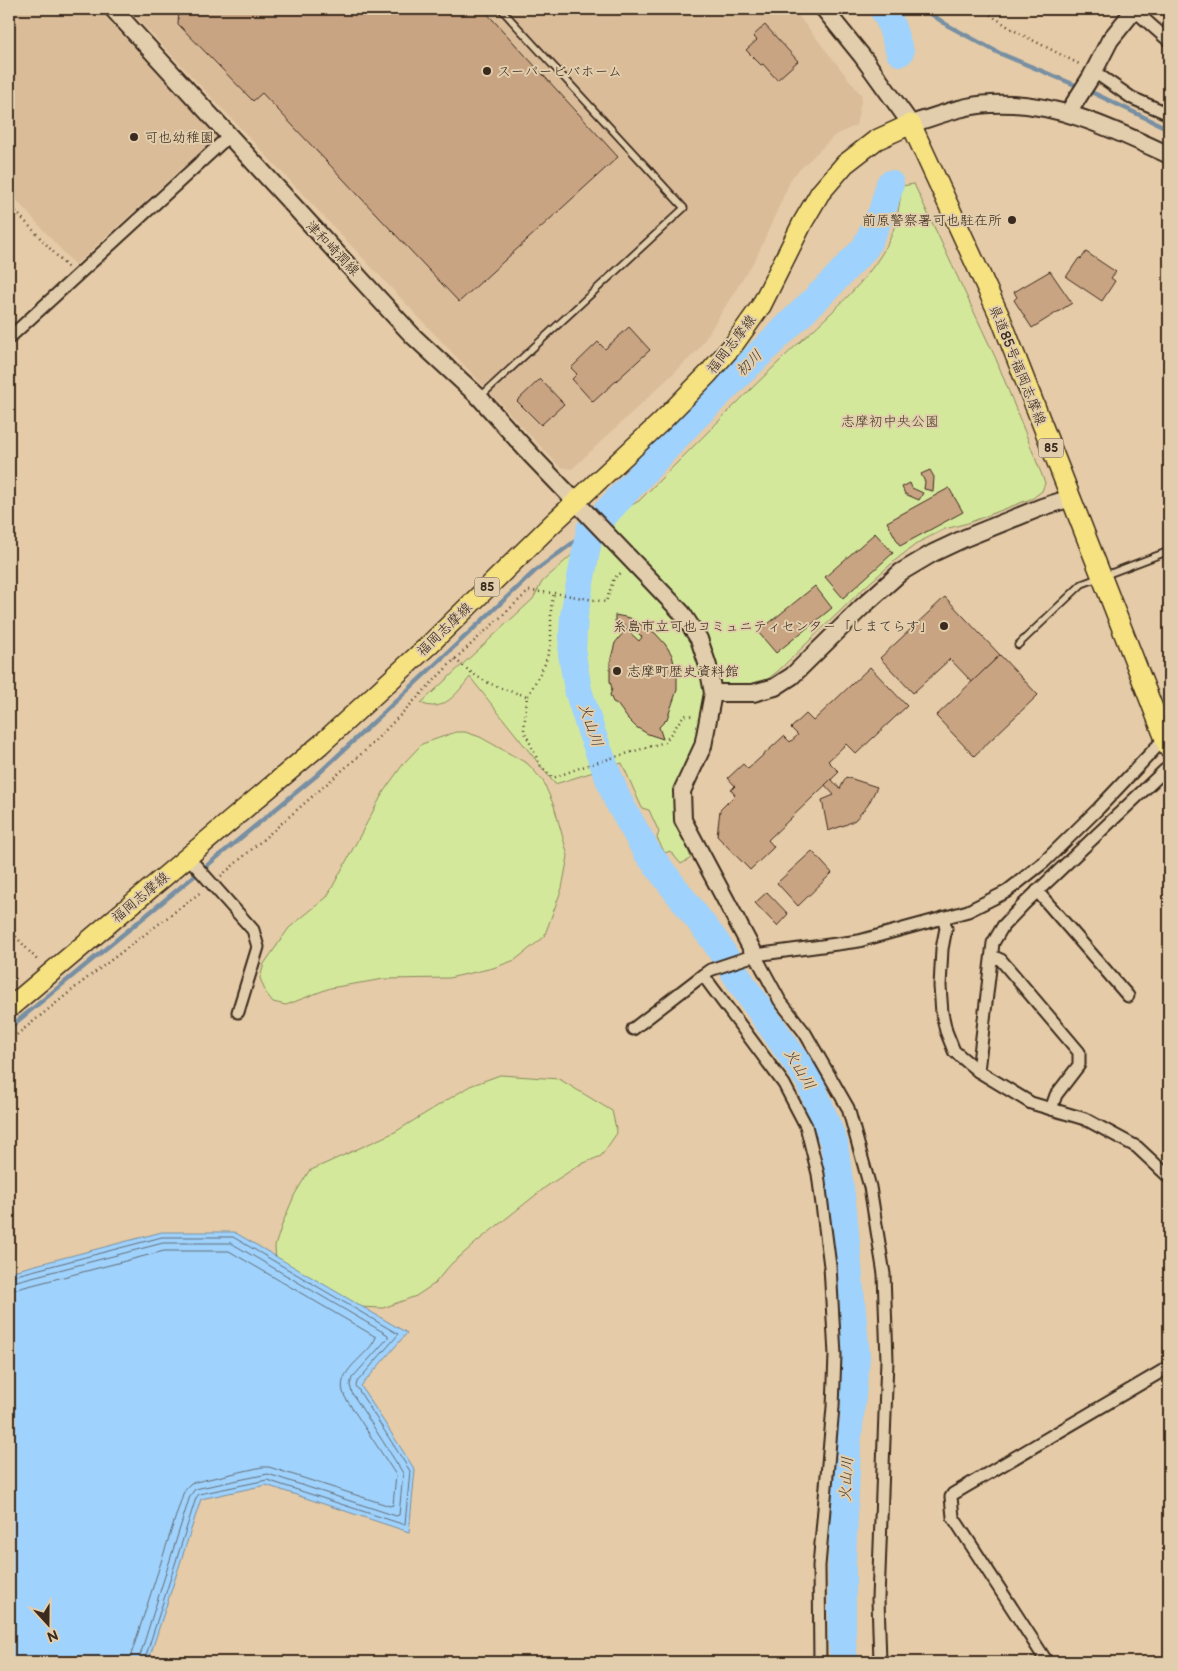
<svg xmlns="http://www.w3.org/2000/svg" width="1178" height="1671" viewBox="0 0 1178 1671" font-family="'Balsamiq Sans','Klee One',sans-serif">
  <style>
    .built { fill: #dabc99 }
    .green { fill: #d4e89c; stroke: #88895d }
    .water { fill: #9fd2fc; stroke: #778fa3 }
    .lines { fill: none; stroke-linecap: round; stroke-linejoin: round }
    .shore { stroke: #636d77; stroke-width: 1 }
    .stream { stroke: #778fa3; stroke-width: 4.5 }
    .river { stroke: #9fd2fc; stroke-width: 28 }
    .building { fill: #c9a483; stroke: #3b2a1e }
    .lane-casing { stroke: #3b2a1e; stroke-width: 9 }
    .street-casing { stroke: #3b2a1e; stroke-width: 15 }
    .secondary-casing { stroke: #3b2a1e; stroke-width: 20 }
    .primary-casing { stroke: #3b2a1e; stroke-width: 22 }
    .path { stroke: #3b2a1e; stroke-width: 2.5; stroke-dasharray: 1 4; stroke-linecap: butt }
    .lane { stroke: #e2ceac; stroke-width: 5.5 }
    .street { stroke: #e2ceac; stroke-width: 11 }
    .secondary { stroke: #e2ceac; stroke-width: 16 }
    .primary { stroke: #f6e281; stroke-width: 19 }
    .poi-dot { fill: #3b2a1e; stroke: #e2ceac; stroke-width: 2 }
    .labels { text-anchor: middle; stroke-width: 4; stroke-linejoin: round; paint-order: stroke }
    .shield { fill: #e2ceac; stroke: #6d5b49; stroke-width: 1 }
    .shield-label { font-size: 12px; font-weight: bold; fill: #3b2a1e }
    .poi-label { font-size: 14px; fill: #3b2a1e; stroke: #e2ceac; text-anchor: start }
    .street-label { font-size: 14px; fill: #3b2a1e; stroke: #e2ceac }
    .park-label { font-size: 14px; fill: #4a3d2b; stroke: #e2ceac }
    .water-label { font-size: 15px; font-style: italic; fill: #453b34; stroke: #e2ceac }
  </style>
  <rect width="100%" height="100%" fill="#e5cba7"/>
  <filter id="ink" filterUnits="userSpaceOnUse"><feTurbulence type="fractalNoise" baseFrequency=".02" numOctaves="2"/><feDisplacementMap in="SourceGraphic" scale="10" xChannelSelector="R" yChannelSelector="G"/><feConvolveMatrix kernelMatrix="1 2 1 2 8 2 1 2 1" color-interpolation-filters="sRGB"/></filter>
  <g filter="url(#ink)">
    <!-- built -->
    <g class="built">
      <path d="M16,9H98L217,136L75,265L9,192V16Z"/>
      <path d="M128,9H793L862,96L856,125L834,136L792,177L757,256L698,350L572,469L560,467Z"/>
    </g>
    <!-- green -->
    <g class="green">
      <path d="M914,184L996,359L1045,483L1042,491L1033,498L968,523L945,529L919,542L898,558L866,586L778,671L764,682L705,707L675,815L691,858L681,864L670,851L665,853L657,838L659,832L649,810L642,808L622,763L555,784L470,677C458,692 443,714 421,703L533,599L542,582L619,512L639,501C687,453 734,405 782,359C818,324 863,289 887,245C897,226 899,207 902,186Z"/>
      <path d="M456,732H465L480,737L528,764L543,781L554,806L568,856L562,888L544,937L515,960L493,968L449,978L384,979L330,988L286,1005L273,1002L266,993L260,978L264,964L289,928L327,897L384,791L404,763L422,744Z"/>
      <path d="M500,1075L559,1079L612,1111L617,1133L601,1156L579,1165L547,1186L479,1240L451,1264L434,1284L416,1296L383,1308L358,1307L276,1263L275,1246L283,1222L295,1194L309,1171L395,1132L470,1086Z"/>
    </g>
    <!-- water -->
    <path class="water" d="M162,1232H234L407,1333L361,1386L415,1470L409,1532L266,1485L201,1499L148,1662H9V1272Z"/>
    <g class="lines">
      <!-- shore -->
      <g class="shore">
        <path d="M9,1277L162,1237H233L398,1334L397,1336L357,1382L356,1386L410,1471L405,1524H402L267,1480L199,1494L196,1498L144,1662"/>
        <path d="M9,1283L163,1243H231L388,1335V1338L352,1378L350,1385L352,1393L403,1473L399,1515L396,1516L268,1474L195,1489L190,1496L138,1662"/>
        <path d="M9,1291L164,1251H229L376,1337C369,1357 332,1371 345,1397L396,1475L393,1505L390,1506L269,1467H262L191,1483L186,1488L183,1494L131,1655L130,1662"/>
      </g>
      <!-- stream -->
      <g class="stream">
        <path d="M924,9L947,25L999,53L1080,87"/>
        <path d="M1087,90L1169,129"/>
        <path d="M9,1028L316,776L535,571L590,530"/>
      </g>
      <!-- river -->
      <g class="river">
        <path d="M883,9L889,19L900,52"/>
        <path d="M844,1662L842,1640V1560L847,1446L856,1356L843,1210L834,1143L809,1080L746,990L715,941L647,852L617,799L591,731L578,690L572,654L574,615L590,530L691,421L830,285L865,248L882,212L890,184"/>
      </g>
    </g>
    <!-- building -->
    <g class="building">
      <path d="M179,9H483L618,157L459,302L262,93L253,101L178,24Z"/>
      <path d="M765,25L798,61L777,80L763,64L761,65L746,50L757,40L753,36Z"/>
      <path d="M1086,252L1116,272L1111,278L1115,281L1102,301L1066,277L1079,258L1081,259Z"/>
      <path d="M1050,271L1072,303L1032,328L1014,300L1017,297L1014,292Z"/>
      <path d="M629,327L650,350L593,402L572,379L577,374L571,368L598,342L605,349Z"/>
      <path d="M540,379L564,404L541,425L517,401Z"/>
      <path d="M930,470L934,477L933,491L924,489L925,482L921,474Z"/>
      <path d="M910,483L912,488L923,493L919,500L905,494L902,487Z"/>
      <path d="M949,488L963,512L900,546L887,522Z"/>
      <path d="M875,533L893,553L843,598L825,577Z"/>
      <path d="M815,586L832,608L776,653L758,632Z"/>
      <path d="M945,597L1000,655L972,682L950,659L913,693L880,658Z"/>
      <path d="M615,615L630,618L655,633L665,644L672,655L677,677V690L667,719L659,727L663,739L648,734L636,727L628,719L617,704L613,702L610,695L612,689L610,681V662L615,643L626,629L639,641L642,637L637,632L615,622Z"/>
      <path d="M1000,655L1038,695L974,756L936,716Z"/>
      <path d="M870,667L907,706L856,754L846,744L828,761L839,772L768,840L774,847L750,870L717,836L720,810L735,795L731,790L735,786L728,778L743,764L748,769L784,736L790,742L798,735L791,728L806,714L813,721Z"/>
      <path d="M846,777L877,787L868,805L855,820L845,825L828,831L822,800L834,795L825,785L831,779L840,789Z"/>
      <path d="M812,851L832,873L798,906L777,883Z"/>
      <path d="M767,892L788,914L777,926L755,903Z"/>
    </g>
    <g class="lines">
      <defs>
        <g id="lane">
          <path d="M481,396L684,208L501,9"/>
          <path d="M1018,645L1082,584L1169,551"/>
        </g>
        <g id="street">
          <path d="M1134,10L1169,41"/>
          <path d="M1093,71L1132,98L1169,114"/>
          <path d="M9,338L230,135"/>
          <path d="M188,857L253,930L258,947L238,1012"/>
          <path d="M1037,891L1128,996"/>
          <path d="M943,918L946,928L942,949L940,986L942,1013L946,1031L954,1051L978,1071L1031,1103L1085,1119L1137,1147L1169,1177"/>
          <path d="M755,955L780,1001L805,1033L848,1108L870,1187L877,1231L884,1274L887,1360L878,1599L880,1662"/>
          <path d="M992,956L1001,960L1079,1052V1065L1056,1095L1051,1109"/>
          <path d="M633,1029L703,975"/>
          <path d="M978,1071L993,943L1003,926L1025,903L1165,770L1169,769"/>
          <path d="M820,1662L819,1566L833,1407L835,1355L830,1266L818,1174L806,1126L784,1084L703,975L710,970L755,955L859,941L943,918L968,911L1006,892L1044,862L1099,808L1165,738"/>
          <path d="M1047,1662L953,1517L951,1497L953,1494L1169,1367"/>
        </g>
        <g id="secondary">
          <path d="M113,9L413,336L480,398L530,454L682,613L699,639L708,666L713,693L703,746L682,791L683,820L755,955"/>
          <path d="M824,9L862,56L911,124C937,116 963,105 990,104C1053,100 1113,129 1169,155"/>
          <path d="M1068,113L1091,77L1110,40L1135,9"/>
          <path d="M713,693H753L775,687L792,676L862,607L901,572L933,553L965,538L1042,507L1071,498"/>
        </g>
        <path id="primary" d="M9,1008L320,745L431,643L551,525L662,421L708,374L734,344L761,306L803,222L820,193L845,164L876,140L911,124L1001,319L1169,749"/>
      </defs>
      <!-- lane casing -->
      <use href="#lane" class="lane-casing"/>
      <!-- street casing -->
      <use href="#street" class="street-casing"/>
      <!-- secondary casing -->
      <use href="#secondary" class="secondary-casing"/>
      <!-- primary casing -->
      <use href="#primary" class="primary-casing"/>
      <!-- path -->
      <g class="path">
        <path d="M982,9L1013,30L1081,65"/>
        <path d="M9,204L68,268"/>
        <path d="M455,659C480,682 495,687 527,696L524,730L540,765L553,778L582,767L665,742L684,715L693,716"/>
        <path d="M528,696L545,664L551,644V608L554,593"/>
        <path d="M221,876L368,748L455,659L529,591L554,593L606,602L614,578L621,573"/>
        <path d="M9,929L38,961"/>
        <path d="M9,1041L86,979L201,892"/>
      </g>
      <!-- lane -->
      <use href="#lane" class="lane"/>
      <!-- street -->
      <use href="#street" class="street"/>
      <!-- secondary -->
      <use href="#secondary" class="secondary"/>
      <!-- primary -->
      <use href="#primary" class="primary"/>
    </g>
  </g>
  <!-- markers -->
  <g class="poi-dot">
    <circle cx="487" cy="71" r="5"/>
    <circle cx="134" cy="137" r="5"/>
    <circle cx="1012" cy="220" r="5"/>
    <circle cx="944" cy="626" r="5"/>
    <circle cx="617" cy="671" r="5"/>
  </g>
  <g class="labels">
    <!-- shield labels -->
    <g class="shield">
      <rect x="1038.5" y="438.5" width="25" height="19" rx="4"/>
      <rect x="474.5" y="577.5" width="25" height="19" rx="4"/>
    </g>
    <g class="shield-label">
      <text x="1051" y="452">85</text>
      <text x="487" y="591">85</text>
    </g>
    <!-- poi labels -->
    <g class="poi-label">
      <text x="497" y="76">スーパービバホーム</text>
      <text x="144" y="142">可也幼稚園</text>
      <text x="1002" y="225" text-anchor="end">前原警察署可也駐在所</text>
      <text x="934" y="631" text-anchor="end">糸島市立可也コミュニティセンタ－「しまてらす」</text>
      <text x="627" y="676">志摩町歴史資料館</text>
    </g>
    <!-- street labels -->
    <g class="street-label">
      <text transform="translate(333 248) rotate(46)" y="5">津和崎潤線</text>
      <text transform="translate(731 344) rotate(-52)" y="5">福岡志摩線</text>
      <text transform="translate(1018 365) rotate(68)" y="5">県道85号福岡志摩線</text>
      <text transform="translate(444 629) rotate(-44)" y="5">福岡志摩線</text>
      <text transform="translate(140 897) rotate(-40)" y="5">福岡志摩線</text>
    </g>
    <!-- park labels -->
    <g class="park-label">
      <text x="890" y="426">志摩初中央公園</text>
    </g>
    <!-- water labels -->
    <g class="water-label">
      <text transform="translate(749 363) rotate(-45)" y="5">初川</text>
      <text transform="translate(591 725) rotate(71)" y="5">火山川</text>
      <text transform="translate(800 1069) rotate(59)" y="5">火山川</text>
      <text transform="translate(846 1479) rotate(-87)" y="5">火山川</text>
    </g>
  </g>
  <!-- margin -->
  <rect width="1178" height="1671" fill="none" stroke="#e2ceac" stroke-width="30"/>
  <rect x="15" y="15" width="1148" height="1641" fill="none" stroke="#3b2a1e" stroke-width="2" filter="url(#ink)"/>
  <!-- north arrow -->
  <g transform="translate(48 1624) rotate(159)" stroke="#e2ceac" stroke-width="4" paint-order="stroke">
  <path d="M0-4L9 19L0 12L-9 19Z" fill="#3b2a1e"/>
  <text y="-8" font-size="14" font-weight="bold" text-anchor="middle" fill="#3b2a1e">N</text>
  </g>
</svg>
